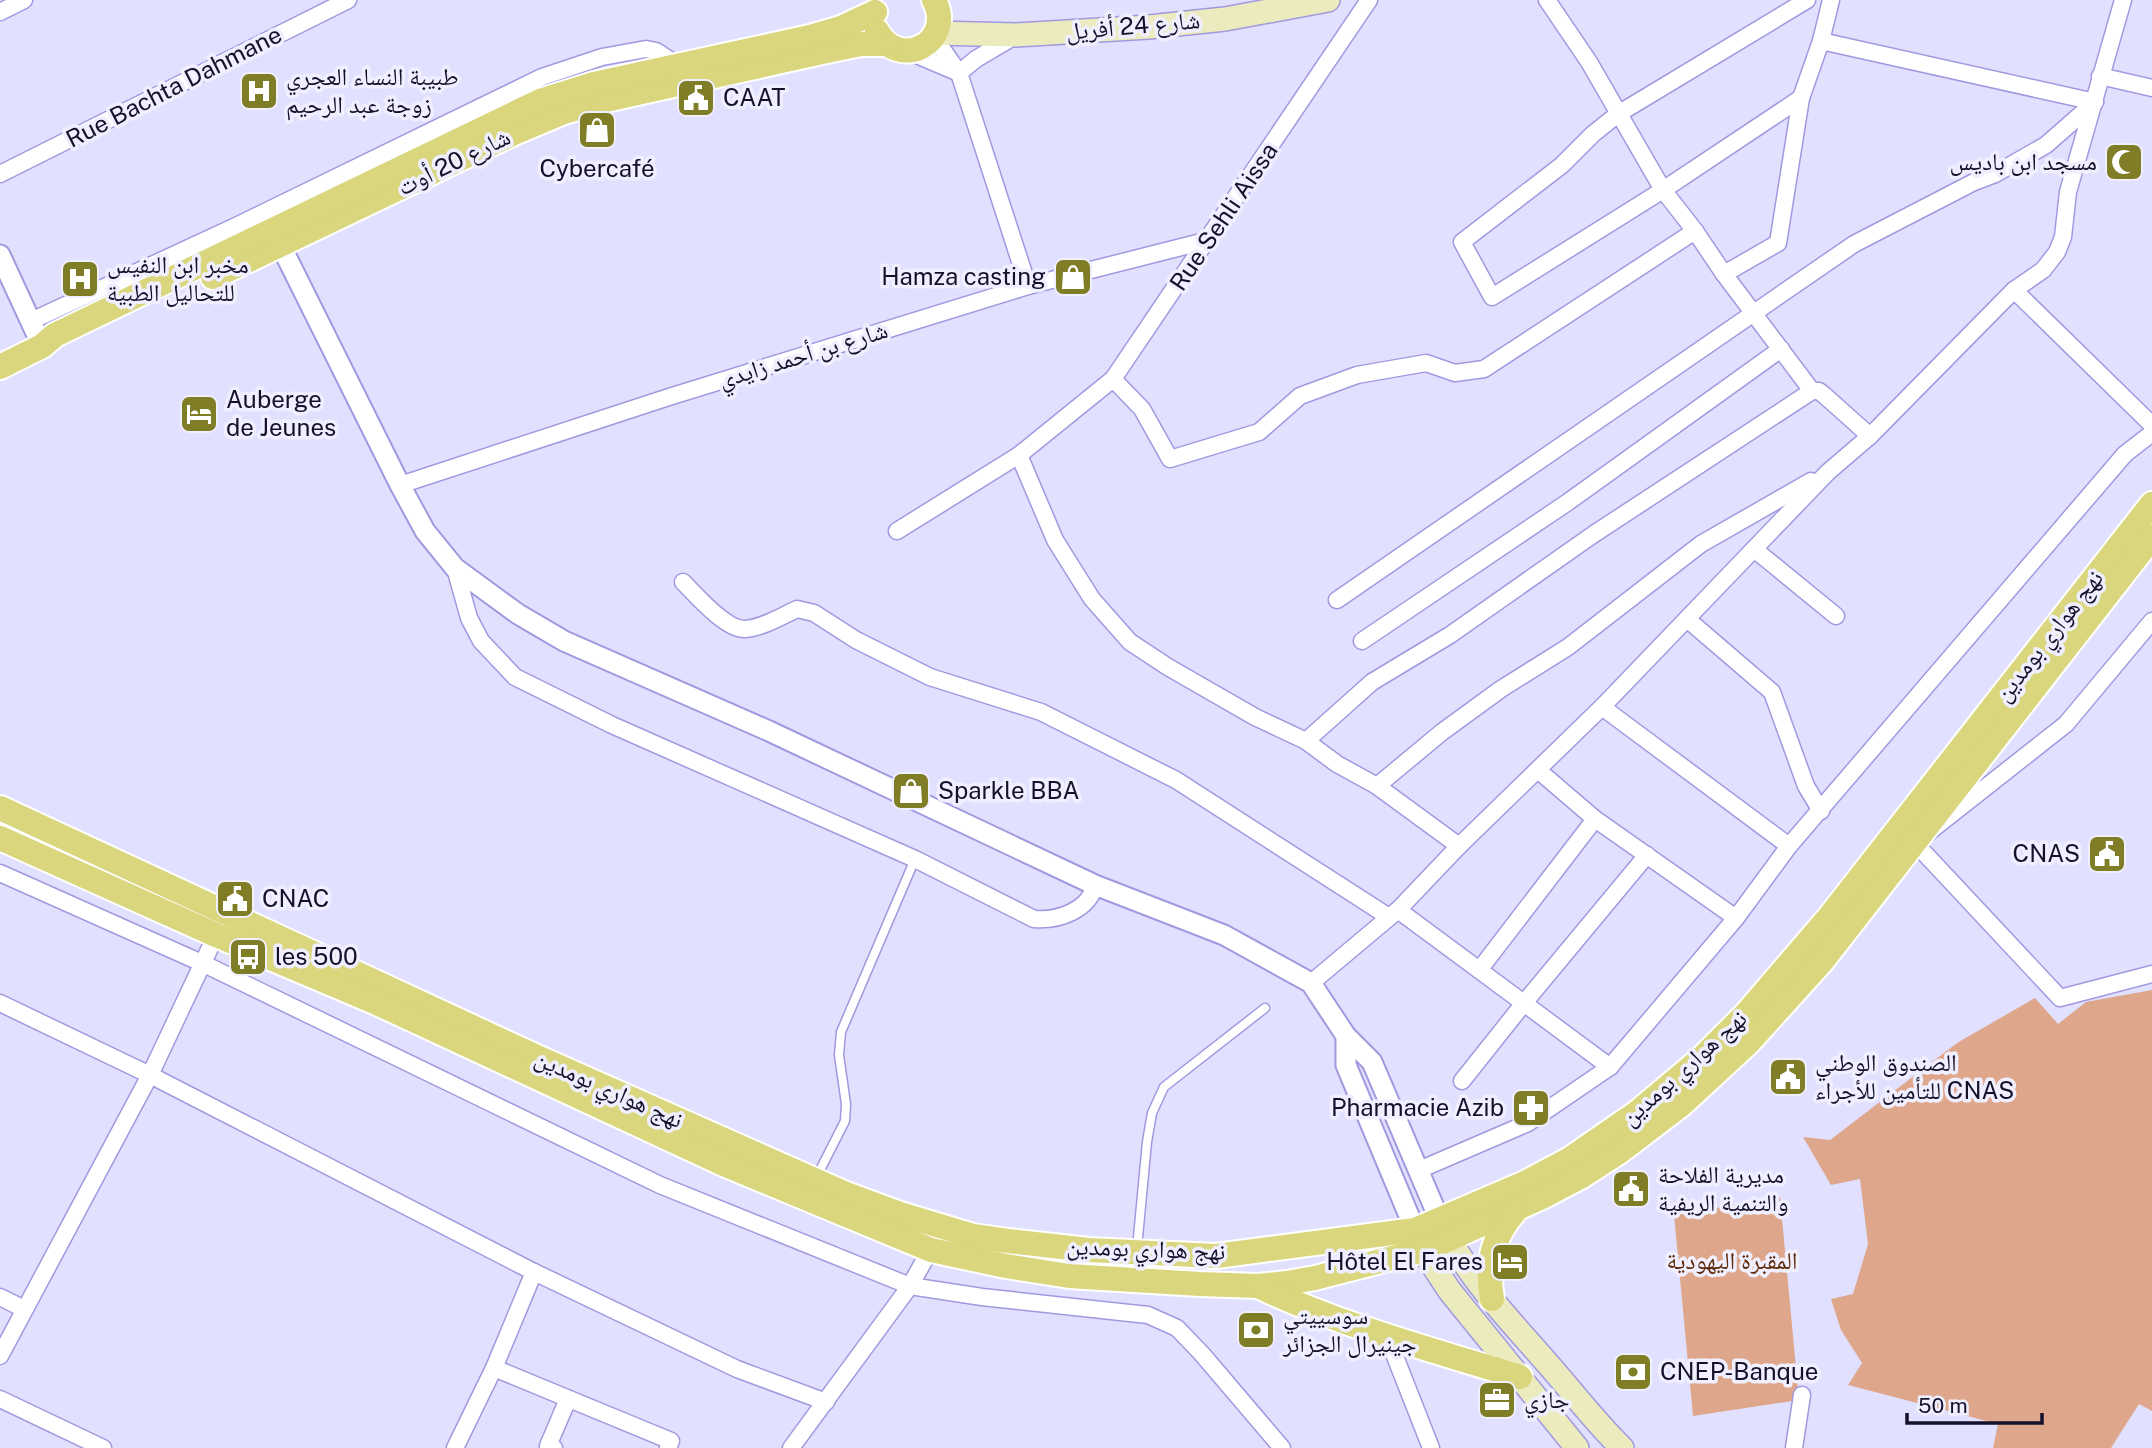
<svg xmlns="http://www.w3.org/2000/svg" width="2152" height="1448" viewBox="0 0 2152 1448" font-family="'Public Sans','Noto Naskh Arabic',sans-serif">
  <style>
    .green { fill: #dea78b }
    .lines { fill: none; stroke-linecap: round; stroke-linejoin: round }
    .service-casing { stroke: #a199e0; stroke-width: 11 }
    .minor-casing { stroke: #a199e0; stroke-width: 19 }
    .tertiary-casing { stroke: #a199e0; stroke-width: 23 }
    .secondary-casing { stroke: #a199e0; stroke-width: 26 }
    .primary-casing { stroke: #fff; stroke-width: 28 }
    .service { stroke: #fff; stroke-width: 8 }
    .minor { stroke: #fff; stroke-width: 16 }
    .tertiary { stroke: #fff; stroke-width: 19 }
    .secondary { stroke: #ecebbe; stroke-width: 23 }
    .primary { stroke: #d9d67d; stroke-width: 24 }
    .labels { text-anchor: middle; stroke-width: 7; stroke-linejoin: round; paint-order: stroke }
    .street-label { font-size: 24px; fill: #15112b; stroke: #f0efff }
    .poi-label { font-size: 24px; fill: #15112b; stroke: #f0efff; text-anchor: start }
    .park-label { font-size: 24px; fill: #5e2a07; stroke: #f0efff }
  </style>
  <rect width="100%" height="100%" fill="#e2e0ff"/>
  <!-- green -->
  <g class="green">
    <path d="M2152,990V1411L2139,1404L2111,1448H1993L1998,1424L1848,1385L1862,1363L1841,1330L1831,1299L1853,1294L1868,1244L1860,1179L1831,1185L1803,1137L1830,1140L1957,1043L2035,998L2058,1024L2086,1002Z"/>
    <path d="M1780,1197L1799,1400L1693,1416L1674,1215Z"/>
  </g>
  <g class="lines">
    <defs>
      <g id="service">
        <path d="M817,1176L845,1121L846,1104L839,1055L841,1032L915,859"/>
        <path d="M1137,1248L1147,1142L1152,1113L1164,1087L1265,1008"/>
      </g>
      <g id="minor">
        <path d="M1547,0L1589,62L1663,190L1695,231L1724,274L1778,243L1801,98L1821,41L1831,0"/>
        <path d="M0,12L24,0"/>
        <path d="M934,37L959,73L1028,286"/>
        <path d="M1821,41L2095,102"/>
        <path d="M907,51L959,73"/>
        <path d="M959,73L976,59L1015,36"/>
        <path d="M2100,76L2152,88"/>
        <path d="M1801,98L1663,190L1492,297L1462,242L1562,165L1593,134L1618,114L1807,0"/>
        <path d="M0,174L348,0"/>
        <path d="M1724,274L1812,391H1819L1824,395L1870,436"/>
        <path d="M2014,290L2152,425"/>
        <path d="M31,321L236,226L542,77L602,57L646,49L656,51L677,65"/>
        <path d="M1113,379L1142,409L1170,459L1259,432L1300,396L1357,375L1426,363L1455,373L1484,369L1695,231"/>
        <path d="M1019,455L1055,540L1092,599L1130,642L1168,667L1255,717L1306,741L1337,764L1377,786L1459,846"/>
        <path d="M400,485L672,396L1028,286L1209,240"/>
        <path d="M897,531L1019,455L1113,379L1369,0"/>
        <path d="M1754,549L1836,616"/>
        <path d="M455,568L469,618L481,641L515,677L612,725L915,859L1034,919C1059,921 1089,910 1095,885"/>
        <path d="M683,582C696,595 726,630 745,629C762,628 782,616 797,609L814,613L856,640L930,677L1041,712L1176,780L1389,917"/>
        <path d="M1337,600L1854,244L1974,182L1995,174L2046,145L2095,102"/>
        <path d="M1687,619L1772,692L1806,786L1821,811"/>
        <path d="M2152,621L2066,724L1915,843L2060,998L2152,974"/>
        <path d="M1362,641L1568,502L1781,349"/>
        <path d="M1602,707L1789,846"/>
        <path d="M1306,741L1372,682L1450,635L1594,534L1812,391"/>
        <path d="M1539,771L1595,819L1736,918"/>
        <path d="M1377,786L1442,732L1501,689L1568,647L1701,544L1811,481"/>
        <path d="M0,873L204,964L660,1185L910,1286L982,1297L1148,1315L1177,1328L1202,1354L1282,1448"/>
        <path d="M1398,910L1610,1067"/>
        <path d="M1480,969L1595,819"/>
        <path d="M1311,983L1398,910L1459,846L1602,707L1828,472L1870,436L2014,290L2043,270L2057,252L2063,237L2068,192L2123,0"/>
        <path d="M0,1003L150,1075L534,1272L737,1369L826,1402"/>
        <path d="M1462,1081L1524,1003L1647,855"/>
        <path d="M1419,1170L1528,1123L1610,1067L1736,918L1789,846L2125,454L2152,433"/>
        <path d="M534,1272L494,1368L671,1441L668,1448"/>
        <path d="M0,1297L24,1309"/>
        <path d="M1387,1336L1431,1448"/>
        <path d="M0,1356L150,1075L216,935"/>
        <path d="M0,1399L103,1448"/>
        <path d="M455,1448L494,1368"/>
        <path d="M554,1448L548,1446L568,1399"/>
        <path d="M791,1448L910,1286L943,1227"/>
        <path d="M1794,1448L1802,1395"/>
      </g>
      <g id="tertiary">
        <path d="M275,234L400,485L425,531L455,568L518,614L564,641L769,731L1095,885L1224,935L1311,983L1346,1036L1372,1062L1440,1221"/>
        <path d="M0,255L42,346"/>
        <path d="M1346,1036V1065L1415,1230"/>
      </g>
      <g id="secondary">
        <path d="M936,33L1016,35L1149,27L1225,19L1328,0"/>
        <path d="M1441,1222C1465,1275 1509,1319 1547,1363C1572,1391 1595,1422 1622,1448"/>
        <path d="M1416,1233L1423,1250L1449,1290L1577,1448"/>
      </g>
      <g id="primary">
        <path d="M877,31C899,72 956,42 934,0"/>
        <path d="M213,277L514,133L564,112L610,99L831,50L861,44H887"/>
        <path d="M0,367L42,346L55,335L540,101L594,84L810,37L841,28L875,12"/>
        <path d="M0,808L541,1059L846,1194L900,1214L973,1236L1008,1241L1089,1250L1216,1256L1415,1230L1525,1183L1570,1159L1638,1112L1701,1059L1747,1013L1831,915L2152,504"/>
        <path d="M0,838L216,935L377,1003L726,1165L931,1250L1006,1266L1069,1276L1200,1284L1258,1286L1287,1283L1315,1278L1423,1250L1449,1239L1544,1196L1582,1176L1619,1152L1682,1104L1748,1043L1823,960L2152,537"/>
        <path d="M1258,1286C1342,1326 1432,1350 1520,1377"/>
        <path d="M1492,1299C1486,1264 1492,1237 1516,1210"/>
      </g>
    </defs>
    <!-- service casing -->
    <use href="#service" class="service-casing"/>
    <!-- minor casing -->
    <use href="#minor" class="minor-casing"/>
    <!-- tertiary casing -->
    <use href="#tertiary" class="tertiary-casing"/>
    <!-- secondary casing -->
    <use href="#secondary" class="secondary-casing"/>
    <!-- primary casing -->
    <use href="#primary" class="primary-casing"/>
    <!-- service -->
    <use href="#service" class="service"/>
    <!-- minor -->
    <use href="#minor" class="minor"/>
    <!-- tertiary -->
    <use href="#tertiary" class="tertiary"/>
    <!-- secondary -->
    <use href="#secondary" class="secondary"/>
    <!-- primary -->
    <use href="#primary" class="primary"/>
  </g>
  <!-- icons -->
  <defs>
    <symbol id="hospital-square" viewBox="-11 -11 22 22"><rect x="-9" y="-9" width="18" height="18" rx="4" fill="#7f7d25" stroke="#f0efff"/><path d="M-5-5h3v3.5h4V-5h3V5h-3V1.5h-4V5h-3Z" fill="#fff"/></symbol>
    <symbol id="civic-square" viewBox="-11 -11 22 22"><rect x="-9" y="-9" width="18" height="18" rx="4" fill="#7f7d25" stroke="#f0efff"/><path d="M-.6-6.5H3V-4.5H.6V-3L4-1V1h2V6H-6V1h2V-1L-.6-3ZM-1.2 2.5V6h2.4V2.5Z" fill="#fff"/></symbol>
    <symbol id="shop-square" viewBox="-11 -11 22 22"><rect x="-9" y="-9" width="18" height="18" rx="4" fill="#7f7d25" stroke="#f0efff"/><path d="M-5-2.5h2.3a2.7 3.5 0 0 1 5.4 0H5L5.5 6h-11ZM-1.5-2.5h3a1.5 2.3 0 0 0-3 0Z" fill="#fff"/></symbol>
    <symbol id="mosque-square" viewBox="-11 -11 22 22"><rect x="-9" y="-9" width="18" height="18" rx="4" fill="#7f7d25" stroke="#f0efff"/><path d="M3.5-4.9A6 6 0 1 0 3.5 4.9A5 5 0 1 1 3.5-4.9Z" fill="#fff"/></symbol>
    <symbol id="hotel-square" viewBox="-11 -11 22 22"><rect x="-9" y="-9" width="18" height="18" rx="4" fill="#7f7d25" stroke="#f0efff"/><path d="M-6-4.5h1.5V1H6V5H4.5V3h-9V5H-6ZM-4 0a1.8 1.8 0 1 1 3.6 0ZM.5 0V-2.5h3Q6-2.5 6 0Z" fill="#fff"/></symbol>
    <symbol id="bus-square" viewBox="-11 -11 22 22"><rect x="-9" y="-9" width="18" height="18" rx="4" fill="#7f7d25" stroke="#f0efff"/><path d="M-5-6H5V4H4V6H2V4H-2V6H-4V4H-5ZM-3.5-4V0h7V-4ZM-3.5 1.2v1.5H-2V1.2ZM2 1.2v1.5H3.5V1.2Z" fill="#fff"/></symbol>
    <symbol id="pharmacy-square" viewBox="-11 -11 22 22"><rect x="-9" y="-9" width="18" height="18" rx="4" fill="#7f7d25" stroke="#f0efff"/><path d="M-2-6h4v4h4v4h-4v4h-4v-4h-4v-4h4Z" fill="#fff"/></symbol>
    <symbol id="bank-square" viewBox="-11 -11 22 22"><rect x="-9" y="-9" width="18" height="18" rx="4" fill="#7f7d25" stroke="#f0efff"/><path d="M-6-4H6V4H-6ZM0-2.3a2.3 2.3 0 1 0 0 4.6a2.3 2.3 0 1 0 0-4.6Z" fill="#fff"/></symbol>
    <symbol id="office-square" viewBox="-11 -11 22 22"><rect x="-9" y="-9" width="18" height="18" rx="4" fill="#7f7d25" stroke="#f0efff"/><path d="M-6-3h4V-5.5h4V-3h4V5H-6ZM-1-4.5V-3h2v-1.5ZM-6 0V1H6V0Z" fill="#fff"/></symbol>
  </defs>
  <g fill-rule="evenodd">
    <use href="#hospital-square" x="237" y="69" width="44" height="44"/>
    <use href="#civic-square" x="674" y="76" width="44" height="44"/>
    <use href="#shop-square" x="575" y="108" width="44" height="44"/>
    <use href="#mosque-square" x="2102" y="140" width="44" height="44"/>
    <use href="#shop-square" x="1051" y="255" width="44" height="44"/>
    <use href="#hospital-square" x="58" y="257" width="44" height="44"/>
    <use href="#hotel-square" x="177" y="392" width="44" height="44"/>
    <use href="#shop-square" x="889" y="769" width="44" height="44"/>
    <use href="#civic-square" x="2085" y="832" width="44" height="44"/>
    <use href="#civic-square" x="213" y="877" width="44" height="44"/>
    <use href="#bus-square" x="226" y="935" width="44" height="44"/>
    <use href="#civic-square" x="1766" y="1055" width="44" height="44"/>
    <use href="#pharmacy-square" x="1509" y="1086" width="44" height="44"/>
    <use href="#civic-square" x="1609" y="1167" width="44" height="44"/>
    <use href="#hotel-square" x="1488" y="1240" width="44" height="44"/>
    <use href="#bank-square" x="1234" y="1308" width="44" height="44"/>
    <use href="#bank-square" x="1611" y="1350" width="44" height="44"/>
    <use href="#office-square" x="1475" y="1378" width="44" height="44"/>
  </g>
  <g class="labels">
    <!-- street labels -->
    <g class="street-label">
      <text transform="translate(1133 26) rotate(-5)" y="8">شارع 24 أفريل</text>
      <text transform="translate(174 87) rotate(-27)" y="8">Rue Bachta Dahmane</text>
      <text transform="translate(454 162) rotate(-26)" y="8">شارع 20 أوت</text>
      <text transform="translate(1224 217) rotate(-56)" y="8">Rue Sehli Aissa</text>
      <text transform="translate(803 355) rotate(-17)" y="8">شارع بن أحمد زايدي</text>
      <text transform="translate(2049 636) rotate(-52)" y="8">نهج هواري بومدين</text>
      <text transform="translate(1684 1068) rotate(-42)" y="8">نهج هواري بومدين</text>
      <text transform="translate(609 1089) rotate(24)" y="8">نهج هواري بومدين</text>
      <text transform="translate(1146 1249) rotate(2)" y="8">نهج هواري بومدين</text>
    </g>
    <!-- poi labels -->
    <g class="poi-label">
      <text x="286" y="85">طبيبة النساء العجري<tspan x="286" dy="28">زوجة عبد الرحيم</tspan></text>
      <text x="723" y="106">CAAT</text>
      <text x="2097" y="170" text-anchor="end">مسجد ابن باديس</text>
      <text x="597" y="177" text-anchor="middle">Cybercafé</text>
      <text x="107" y="273">مخبر ابن النفيس<tspan x="107" dy="28">للتحاليل الطبية</tspan></text>
      <text x="1046" y="285" text-anchor="end">Hamza casting</text>
      <text x="226" y="408">Auberge<tspan x="226" dy="28">de Jeunes</tspan></text>
      <text x="938" y="799">Sparkle BBA</text>
      <text x="2080" y="862" text-anchor="end">CNAS</text>
      <text x="262" y="907">CNAC</text>
      <text x="275" y="965">les 500</text>
      <text x="1815" y="1071">الصندوق الوطني<tspan x="1815" dy="28">للتأمين للأجراء CNAS</tspan></text>
      <text x="1504" y="1116" text-anchor="end">Pharmacie Azib</text>
      <text x="1658" y="1183">مديرية الفلاحة<tspan x="1658" dy="28">والتنمية الريفية</tspan></text>
      <text x="1483" y="1270" text-anchor="end">Hôtel El Fares</text>
      <text x="1283" y="1324">سوسييتي<tspan x="1283" dy="28">جينيرال الجزائر</tspan></text>
      <text x="1660" y="1380">CNEP-Banque</text>
      <text x="1524" y="1408">جازي</text>
    </g>
    <!-- park labels -->
    <g class="park-label">
      <text x="1732" y="1269">المقبرة اليهودية</text>
    </g>
  </g>
  <!-- scale -->
  <path d="M1907 1413v10h135v-10" fill="none" stroke="#15112b" stroke-width="3.5"/>
  <text x="1918" y="1413" font-size="21" fill="#15112b" stroke="#f0efff" stroke-width="5" paint-order="stroke">50 m</text>
</svg>
